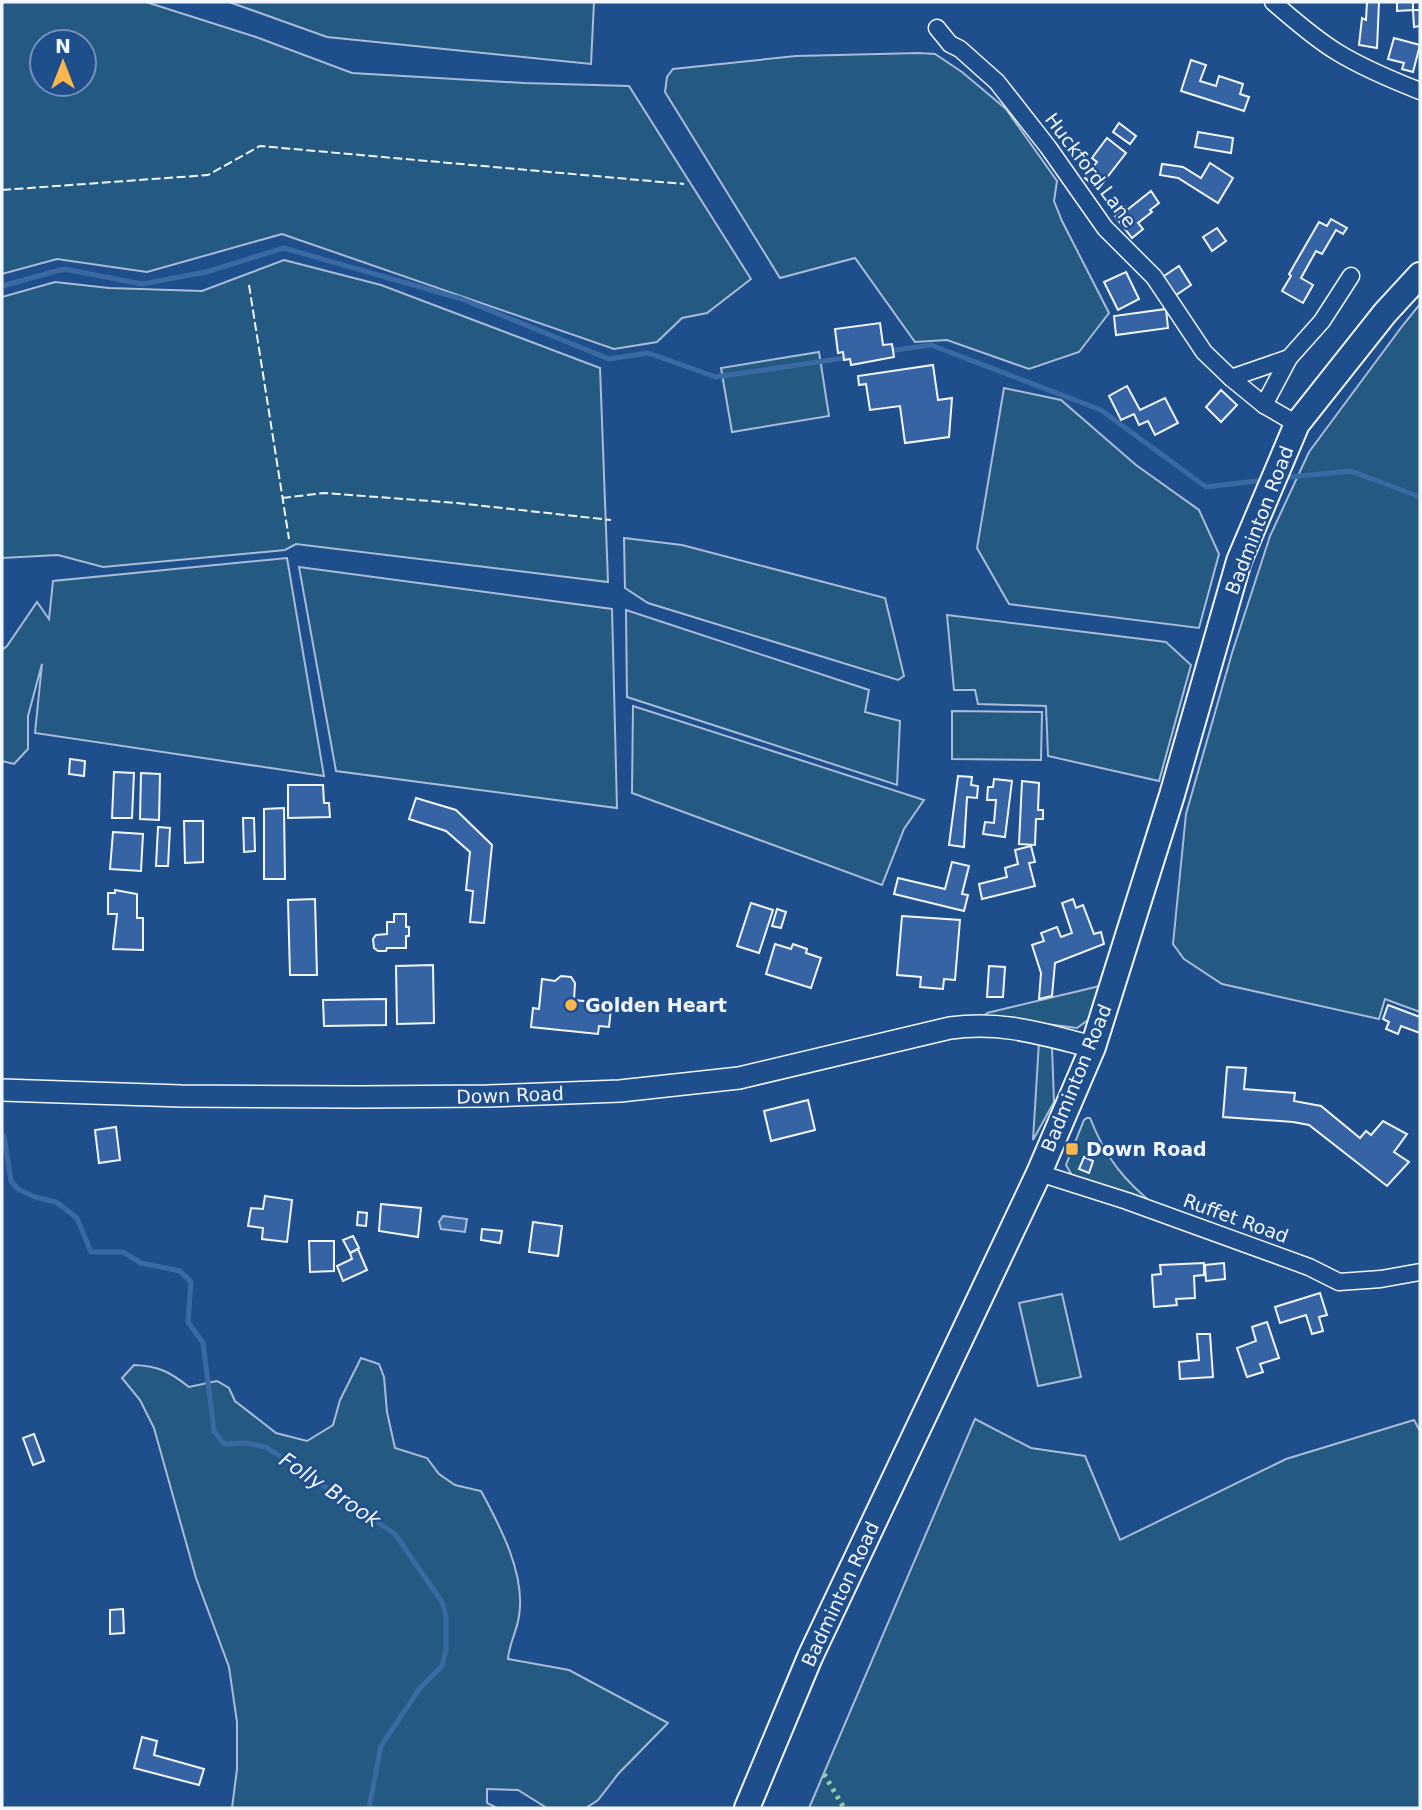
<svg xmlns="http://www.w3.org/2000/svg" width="1422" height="1810" viewBox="0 0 1422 1810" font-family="'DejaVu Sans',sans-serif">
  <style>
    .green { fill: #245a82; stroke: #a8bbd7; stroke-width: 2; fill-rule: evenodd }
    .water { fill: #3b69a3; stroke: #a8bbd7; stroke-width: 2 }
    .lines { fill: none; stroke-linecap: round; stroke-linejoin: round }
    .stream { stroke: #3b69a3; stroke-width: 5 }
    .building { fill: #3563a3; stroke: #f2f6ff; stroke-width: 2 }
    .street-casing { stroke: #f2f6ff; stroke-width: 19 }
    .secondary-casing { stroke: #f2f6ff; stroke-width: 24 }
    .primary-casing { stroke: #f2f6ff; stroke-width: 28 }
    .street { stroke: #1f4e8c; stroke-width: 16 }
    .secondary { stroke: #1f4e8c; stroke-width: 21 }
    .primary { stroke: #1f4e8c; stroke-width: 24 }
    .hedge { stroke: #97c8a6; stroke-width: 5; stroke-dasharray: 3.5 5; stroke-linecap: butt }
    .fence { stroke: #f2f6ff; stroke-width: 2; stroke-dasharray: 9 3.5; stroke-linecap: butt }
    .poi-dot { fill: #ffb74d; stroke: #1f4e8c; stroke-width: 2.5 }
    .labels { text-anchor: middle; stroke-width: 5; stroke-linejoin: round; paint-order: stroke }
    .street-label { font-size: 19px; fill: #f2f6ff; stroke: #1f4e8c }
    .poi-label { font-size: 19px; font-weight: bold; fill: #f2f6ff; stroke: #1f4e8c; text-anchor: start }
    .water-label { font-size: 21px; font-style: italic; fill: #f2f6ff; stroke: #1f4e8c }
  </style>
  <rect width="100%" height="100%" fill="#1f4e8c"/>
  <!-- green -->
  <g class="green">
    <path d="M2,2H146L256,37L352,73L524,83L629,86L751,279L707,313L682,318L657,342L614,349L282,234L147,272L57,259L2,274ZM42,42H84V84H42Z"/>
    <path d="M229,2H594L591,64L327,37Z"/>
    <path d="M919,53L935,54L962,72L1006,109L1057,181L1054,201L1062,221L1109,313L1079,352L1029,369L947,340L915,342L855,258L780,278L665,92L667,77L673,69L796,56Z"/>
    <path d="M284,260L381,285L600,368L608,582L296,544L285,550L103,567L58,555L2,558V297L55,282L109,288L202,291Z"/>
    <path d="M1420,304V1012L1385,999L1379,1019L1222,984L1184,959L1173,944L1186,814L1232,653L1270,536L1309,452L1403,325Z"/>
    <path d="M819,352L829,416L732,432L721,368Z"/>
    <path d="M1004,388L1061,400L1136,465L1199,510L1219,554L1199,628L1009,604L977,548Z"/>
    <path d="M624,538L682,545L885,598L904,676L898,680L648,603L625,588Z"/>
    <path d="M287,558L324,776L35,733L42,664L28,716V749L14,764L2,761V650L7,646L37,602L49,619L53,581Z"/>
    <path d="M299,567L612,609L617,808L336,771Z"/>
    <path d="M626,610L869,690L865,712L900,721L897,785L627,697Z"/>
    <path d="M947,615L1166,642L1191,665L1159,781L1048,756L1046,706L978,704L975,690H954Z"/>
    <path d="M633,706L924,800L904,829L882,885L632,793Z"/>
    <path d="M952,711L1042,712L1041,760L952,759Z"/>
    <path d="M1104,985L1092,1017L1077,1028L984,1016L987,1013Z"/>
    <path d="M1039,1042L1052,1047L1054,1102L1033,1140Z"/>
    <path d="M1087,1118H1090C1106,1158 1123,1180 1157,1207L1074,1179L1066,1165L1084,1120Z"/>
    <path d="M1062,1294L1081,1377L1038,1386L1019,1303Z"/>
    <path d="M361,1358L379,1364L384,1377L387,1412L395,1448L427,1458L439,1474L455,1485L481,1491C500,1526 526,1575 519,1616C517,1631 509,1644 508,1659L569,1670L668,1723L619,1773L598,1800L586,1808H547L518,1790L487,1789V1803L497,1808H232L237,1769V1722L229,1667L196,1578L154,1428L140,1400L122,1378L134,1365C159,1366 170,1372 189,1387L217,1381L229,1388L235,1401L276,1433L307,1441L333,1425L340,1400Z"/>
    <path d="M975,1419L1031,1448L1085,1456L1120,1540L1286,1459L1414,1420L1420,1431V1808H809Z"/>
  </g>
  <!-- water -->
  <path class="water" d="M443,1216L467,1219L465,1232L441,1229L439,1222Z"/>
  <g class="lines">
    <!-- stream -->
    <g class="stream">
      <path d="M2,286L64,269L142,284L206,272L284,248L462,299L609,359L648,353L716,377L851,357"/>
      <path d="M888,351L931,345L1101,410L1206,487L1257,481"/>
      <path d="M1290,477L1351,471L1420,497"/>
      <path d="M2,1136H4L11,1181L18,1189L35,1197L56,1202L77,1218L91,1252H123L141,1263L180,1271L191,1282L188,1322L203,1343L214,1431L224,1444L246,1443L266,1447L395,1534L442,1602L446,1616V1650L442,1666L420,1688L381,1746L369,1808"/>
    </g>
  </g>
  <!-- building -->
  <g class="building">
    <path d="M1367,2H1379L1377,48L1359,45L1362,18L1366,20Z"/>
    <path d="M1397,2H1413V10L1397,11Z"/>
    <path d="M1413,10H1420V26L1414,27Z"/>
    <path d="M1394,38L1420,45L1413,72L1402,69L1404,63L1388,59Z"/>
    <path d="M1191,60L1206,65L1200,81L1216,86L1219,76L1243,84L1240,94L1249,97L1244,111L1181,91Z"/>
    <path d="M1119,123L1136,136L1130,144L1113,132Z"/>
    <path d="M1198,132L1233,138L1231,153L1195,147Z"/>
    <path d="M1107,138L1126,153L1098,189L1085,178L1097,162L1092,158Z"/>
    <path d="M1210,163L1233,178L1218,203L1178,178L1160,175L1162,164L1183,167L1201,178Z"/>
    <path d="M1151,191L1159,203L1150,210L1152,212L1138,223L1143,229L1132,238L1115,216L1125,207L1127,210Z"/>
    <path d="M1331,219L1347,228L1343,234L1336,230L1322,254L1316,251L1301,278L1313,285L1303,303L1282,291L1291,276L1289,274L1319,222L1327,226Z"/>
    <path d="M1217,228L1226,241L1212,251L1203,237Z"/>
    <path d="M1179,266L1191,285L1173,297L1161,278Z"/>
    <path d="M1126,272L1139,299L1118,310L1104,282Z"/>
    <path d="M1166,309L1168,328L1116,335L1114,316Z"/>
    <path d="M880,323L883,345L892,344L894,357L851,365L850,359L844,360L843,352L838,353L835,329Z"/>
    <path d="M933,365L938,400L952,398L949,437L905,443L900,406L870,410L866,384L859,385L858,376Z"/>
    <path d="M1127,386L1140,410L1165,398L1178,423L1155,435L1148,421L1139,425L1134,414L1121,420L1109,396Z"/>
    <path d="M1221,390L1237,405L1221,422L1206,407Z"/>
    <path d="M70,759L85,761L84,776L69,774Z"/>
    <path d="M114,772L134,773L132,818H112Z"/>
    <path d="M141,773L160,774L159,820L140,819Z"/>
    <path d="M958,776L972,777L971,785L978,786L977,798L967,797L964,847L949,845Z"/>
    <path d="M994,779L1012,781L1005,837L983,834L985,822L994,823L996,800H987L988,787H993Z"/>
    <path d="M1022,781L1039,783L1038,810H1043V819H1036L1035,845L1019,844Z"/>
    <path d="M288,785H323L324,803H329L330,817L288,818Z"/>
    <path d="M416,798L456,810L492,845L484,923L470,922L473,891L466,890L470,852L446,831L409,819Z"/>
    <path d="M284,808L285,879H264V809Z"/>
    <path d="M243,818H254L255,851L244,852Z"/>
    <path d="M184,821H203V862L185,863Z"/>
    <path d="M158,827L170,828L168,866H156Z"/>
    <path d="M113,832L143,834L141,871L110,869Z"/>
    <path d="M1031,846L1035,862L1029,863L1035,886L982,899L979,884L1007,877L1005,868L1018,864L1015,850Z"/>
    <path d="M952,862L969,866L962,894L968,895L964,911L894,894L898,878L945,889Z"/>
    <path d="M115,890L137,894V918H143V950L113,949L117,914H108V893H115Z"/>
    <path d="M315,899L317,975H290L288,900Z"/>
    <path d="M1073,899L1076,908L1083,905L1094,934L1101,932L1104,944L1055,963L1052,996L1039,999L1041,973L1032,945L1044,941L1041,933L1057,927L1061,937L1072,933L1062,903Z"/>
    <path d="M751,903L773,910L759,953L737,946Z"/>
    <path d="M777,909L786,912L781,928L772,926Z"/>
    <path d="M394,914H406V927H409V936H406V948H387L386,951H378L374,948L373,939L376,935L387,934V922H394Z"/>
    <path d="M902,916L960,920L955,980L944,979L943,989L920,987L921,977L897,975Z"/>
    <path d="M775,944L791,949L793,944L807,949L806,953L821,958L811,988L766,974Z"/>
    <path d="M433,965L434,1023L397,1024L396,966Z"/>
    <path d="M989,966L1005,967L1003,997H987Z"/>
    <path d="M561,976L571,977L575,983L574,1000L604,1003L603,1007L611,1008L609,1027L599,1026L598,1034L531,1027L533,1008L539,1009L542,979L555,981Z"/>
    <path d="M386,999V1025L324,1026L323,1000Z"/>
    <path d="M1388,1005L1420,1017V1033L1401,1026L1398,1034L1386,1029L1389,1022L1383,1019Z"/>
    <path d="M1227,1067L1246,1068L1244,1089L1295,1093L1294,1101L1321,1106L1360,1138L1366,1131L1371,1135L1383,1121L1407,1134L1394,1152L1409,1162L1387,1186L1309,1125L1293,1122L1223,1117Z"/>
    <path d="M808,1100L815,1130L771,1141L764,1111Z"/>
    <path d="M116,1127L120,1160L99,1163L95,1130Z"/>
    <path d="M1084,1157L1093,1161L1089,1173L1079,1169Z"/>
    <path d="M265,1196L292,1200L287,1242L262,1239L263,1228L248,1226L251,1208L263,1209Z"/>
    <path d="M381,1204L421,1208L418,1237L379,1231Z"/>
    <path d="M358,1212L367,1213L366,1226L357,1225Z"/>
    <path d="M533,1222L562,1226L558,1256L529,1252Z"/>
    <path d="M482,1229L502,1231L500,1243L481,1240Z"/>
    <path d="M353,1236L359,1248L350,1253L343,1240Z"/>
    <path d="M309,1241H334V1271L310,1272Z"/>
    <path d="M358,1249L367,1270L343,1281L337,1266L352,1259L350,1253Z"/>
    <path d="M1204,1263V1275L1194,1276L1195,1298L1176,1299L1177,1305L1154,1307L1152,1275L1161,1274L1160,1265Z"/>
    <path d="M1224,1263L1225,1279L1206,1281L1205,1265Z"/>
    <path d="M1320,1293L1327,1315L1319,1317L1323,1331L1312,1334L1306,1315L1280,1323L1275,1307Z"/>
    <path d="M1267,1322L1279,1358L1260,1364L1263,1372L1247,1377L1237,1348L1256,1341L1252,1327Z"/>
    <path d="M1197,1334H1210L1213,1377L1180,1379L1179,1362L1199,1360Z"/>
    <path d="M34,1434L44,1461L33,1465L23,1438Z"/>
    <path d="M123,1609L124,1633L110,1634V1610Z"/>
    <path d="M142,1737L157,1741L154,1755L204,1769L199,1785L134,1768Z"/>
  </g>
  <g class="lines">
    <defs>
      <g id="street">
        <path d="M1273,2C1294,20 1314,38 1337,52C1363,68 1392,80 1420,91"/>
        <path d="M937,28L950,44L960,49L997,82L1048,147L1105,228L1154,277L1204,352L1231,378L1264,405L1297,424"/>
        <path d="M1231,378L1289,358"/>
        <path d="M1264,405L1289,358L1322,321L1351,276"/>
        <path d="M1039,1173L1127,1201L1309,1267L1339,1282L1381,1279L1420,1272"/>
      </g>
      <path id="secondary" d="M2,1090L181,1096L359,1097L488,1096L620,1091L739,1078L950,1028C1004,1021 1041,1034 1093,1047"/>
      <path id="primary" d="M747,1808L810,1657L1039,1173L1093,1047L1172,795L1239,561L1297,424L1385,313L1420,275"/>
    </defs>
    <!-- street casing -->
    <use href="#street" class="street-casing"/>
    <!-- secondary casing -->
    <use href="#secondary" class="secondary-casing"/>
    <!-- primary casing -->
    <use href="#primary" class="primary-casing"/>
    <!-- street -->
    <use href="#street" class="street"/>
    <!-- secondary -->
    <use href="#secondary" class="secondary"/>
    <!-- primary -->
    <use href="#primary" class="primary"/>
    <!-- hedge -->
    <path class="hedge" d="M824,1774L844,1808"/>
    <!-- fence -->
    <g class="fence">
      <path d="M2,190L208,175L260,146L684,184"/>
      <path d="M249,285L289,539"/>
      <path d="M282,498L324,493L457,503L611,520"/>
    </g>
  </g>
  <!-- markers -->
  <g class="poi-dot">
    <circle cx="571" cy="1005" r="7"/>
    <rect x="1065" y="1142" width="14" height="14" rx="3.5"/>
  </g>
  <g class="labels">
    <!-- street labels -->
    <g class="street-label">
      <text transform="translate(1091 170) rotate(53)" y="7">Huckford Lane</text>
      <text transform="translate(1259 520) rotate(-69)" y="7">Badminton Road</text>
      <text transform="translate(1076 1078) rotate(-68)" y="7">Badminton Road</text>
      <text transform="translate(510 1095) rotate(-2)" y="7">Down Road</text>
      <text transform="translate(1236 1218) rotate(20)" y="7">Ruffet Road</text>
      <text transform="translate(840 1594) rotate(-65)" y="7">Badminton Road</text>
    </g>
    <!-- poi labels -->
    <g class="poi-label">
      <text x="585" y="1012">Golden Heart</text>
      <text x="1086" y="1156">Down Road</text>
    </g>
    <!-- water labels -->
    <g class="water-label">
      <text transform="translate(330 1490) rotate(34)" y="7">Folly Brook</text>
    </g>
  </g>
  <!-- border -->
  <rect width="1422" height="1810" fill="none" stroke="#f2f6ff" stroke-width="7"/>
  <!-- north arrow -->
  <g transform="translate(63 63)"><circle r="33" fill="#1f4e8c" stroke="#7391ba" stroke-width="2"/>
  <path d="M0-5L12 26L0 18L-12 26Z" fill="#ffb74d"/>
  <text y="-10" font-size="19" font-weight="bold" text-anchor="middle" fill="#f2f6ff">N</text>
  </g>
</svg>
